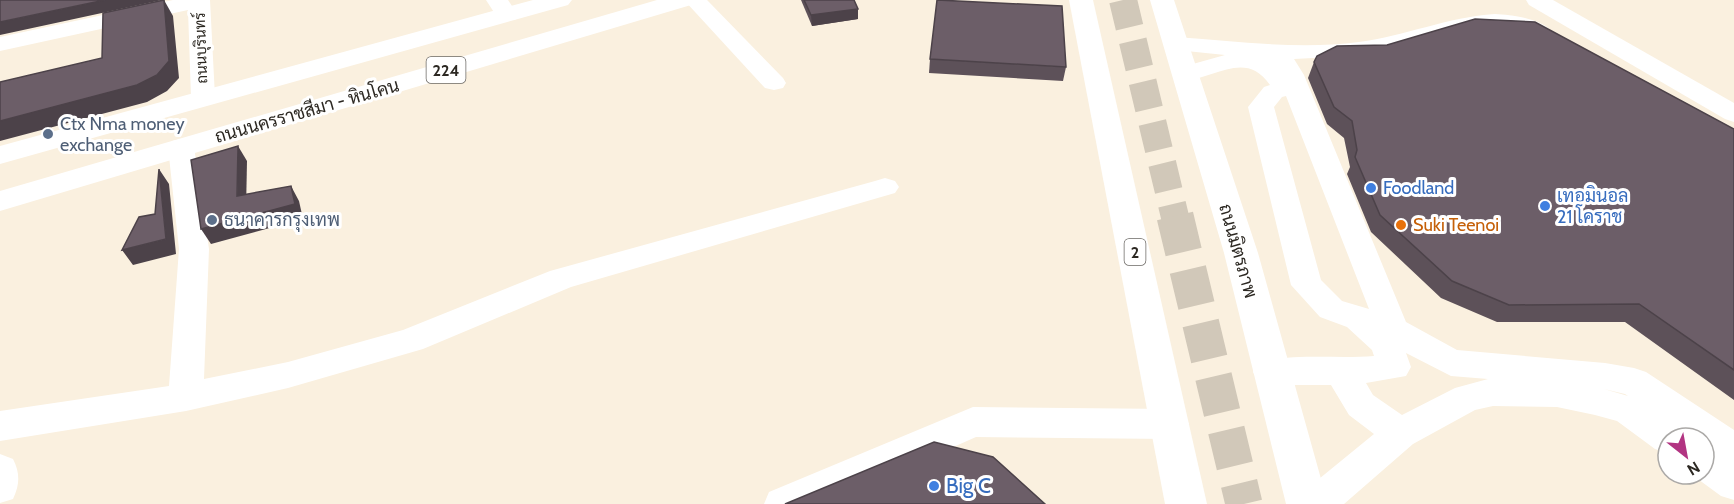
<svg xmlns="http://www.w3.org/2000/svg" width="1734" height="504" viewBox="0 0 1734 504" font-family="Cabin,Sarabun,sans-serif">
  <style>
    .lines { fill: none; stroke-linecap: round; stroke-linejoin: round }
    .highway-tunnel-far1 { stroke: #d1c8b9; stroke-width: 28; stroke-dasharray: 28 14; stroke-linecap: butt }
    .highway-tunnel { stroke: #d1c8b9; stroke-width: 37; stroke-dasharray: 37 18; stroke-linecap: butt }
    .minor { fill: #fff; fill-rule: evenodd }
    .major { fill: #fff; fill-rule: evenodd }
    .highway { fill: #fff; fill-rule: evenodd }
    .wall { fill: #5d5159 }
    .shaded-wall { fill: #4c4249 }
    .building { fill: #6c5e68; stroke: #4c4249; stroke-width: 1.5 }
    .service-dot { fill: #5c6f8a; stroke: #fff; stroke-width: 2 }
    .shop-dot { fill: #3f7fe0; stroke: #fff; stroke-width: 2 }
    .food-dot { fill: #e8710a; stroke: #fff; stroke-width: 2 }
    .labels { text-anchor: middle; stroke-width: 6; stroke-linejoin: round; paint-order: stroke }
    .far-street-label { font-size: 15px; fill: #2c2822; stroke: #fff }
    .shield { fill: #fff; stroke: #6b6864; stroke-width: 1.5 }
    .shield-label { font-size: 16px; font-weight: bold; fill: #2c2822 }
    .street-label { font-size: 18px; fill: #2c2822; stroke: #fff }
    .service-label { font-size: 18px; fill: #4e5e75; stroke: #fff; text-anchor: start }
    .shop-label { font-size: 18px; fill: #366cbe; stroke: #fff; text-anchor: start }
    .food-label { font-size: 18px; fill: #c56008; stroke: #fff; text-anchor: start }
    .near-shop-label { font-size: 21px; fill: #366cbe; stroke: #fff; text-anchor: start }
  </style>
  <rect width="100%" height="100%" fill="#faf0df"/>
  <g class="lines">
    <!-- highway-tunnel-far1 -->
    <path class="highway-tunnel-far1" d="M1123,0L1175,217"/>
    <!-- highway-tunnel -->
    <path class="highway-tunnel" d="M1175,216L1244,504"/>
    <!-- minor -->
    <g class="minor">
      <path d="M173,0H210L215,97L212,102L203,104L194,102L191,97L188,10L0,51V37Z"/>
      <path d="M486,0H508L518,15L515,20H499Z"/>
      <path d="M684,0H707L783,78L786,83L783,88L774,90L765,88Z"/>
      <path d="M1526,0H1553L1734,103V122L1725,119L1529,5Z"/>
      <path d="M1495,14C1512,15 1543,18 1554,34L1551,39L1543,41L1509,29L1480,28L1371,55L1294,59L1304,75L1406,322L1457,350L1605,363L1634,368L1646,372L1734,430V500L1721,496L1691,474H1704V438H1689L1684,435L1686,438H1668V453L1655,449L1617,421L1595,415L1557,407L1493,406L1475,410L1413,444L1344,504H1298L1303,492L1374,434L1349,415L1331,385H1270L1258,381L1253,372L1258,363C1286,353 1341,359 1374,356L1372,350L1347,327L1320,317L1291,285L1248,107L1264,87L1270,85C1243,45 1207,87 1175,79L1172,74L1175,69L1225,55L1167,49L1163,44L1167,39L1175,37C1236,41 1298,50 1359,42C1405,36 1448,17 1495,14ZM1286,96L1369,309L1342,301L1321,280L1274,107L1282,97ZM1406,353L1451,376L1488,379L1455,388L1402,415L1373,395L1366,383L1406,376L1411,367ZM1604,389L1625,394L1628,396Z"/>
      <path d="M181,139L190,141L194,147L209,249L204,379L288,362L403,330L550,271L875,181L885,178L895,181L899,187L895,193L571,287L423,349L288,388L186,411L0,441V411L169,386L179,249L168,147L172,141Z"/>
      <path d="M973,407L1171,409L1184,414L1189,424L1184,434L1171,439L976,437L824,504H764L769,492Z"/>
      <path d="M0,454L13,459C20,473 20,484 13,499L0,503Z"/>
    </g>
    <!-- major -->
    <g class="major">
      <path d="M533,0H572L568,5L0,164V146Z"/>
      <path d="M657,0H695L691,5L0,211V191Z"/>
    </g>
    <!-- highway -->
    <g class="highway">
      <path d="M1069,0H1093L1207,504H1165Z"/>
      <path d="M1150,0H1174L1258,253L1328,504H1286L1224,253Z"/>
    </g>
  </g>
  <!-- wall -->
  <g class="wall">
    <path d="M801,0H854L858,19L812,26Z"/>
    <path d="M930,59L1066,67L1063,81L929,73Z"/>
    <path d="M1314,62L1734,129V400L1625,322H1497L1441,298L1371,232L1347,174L1350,167L1344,138L1327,124L1308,78Z"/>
  </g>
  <!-- shaded-wall -->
  <g class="shaded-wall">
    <path d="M105,0H162L0,35V22Z"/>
    <path d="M164,0L173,16L179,78L167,91L147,102L0,141V121L157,75Z"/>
    <path d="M858,9V19L812,26L811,15Z"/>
    <path d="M238,146L247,161L246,211L237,196Z"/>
    <path d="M159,169L169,184L176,254L133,265L122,250L166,239Z"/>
    <path d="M291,186L299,201L303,219L211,244L201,229Z"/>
  </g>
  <!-- building -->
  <g class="building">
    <path d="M0,0H105L0,22Z"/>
    <path d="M164,0L169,61L157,75L137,85L0,121V82L102,58L103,13Z"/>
    <path d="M804,0H854L858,9L811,15Z"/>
    <path d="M937,0L1062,6L1066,67L930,59Z"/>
    <path d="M1475,19L1535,22L1734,129V370L1639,304L1509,305L1452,281L1380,215L1355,157L1357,150L1352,121L1334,107L1314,62L1317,56L1337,46L1387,45Z"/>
    <path d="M238,146L237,196L291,186L295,204L201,229L191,160Z"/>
    <path d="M159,169L166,239L122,250L139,217L155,214Z"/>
    <path d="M934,442L993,457L1045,504H785Z"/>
  </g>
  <!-- markers -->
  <g class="service-dot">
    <circle cx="48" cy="134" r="6"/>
    <circle cx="212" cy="220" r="6"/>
  </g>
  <g class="shop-dot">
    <circle cx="1371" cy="188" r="6"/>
    <circle cx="1545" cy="206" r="6"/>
    <circle cx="934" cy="486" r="6"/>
  </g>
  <circle class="food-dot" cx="1401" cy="225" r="6"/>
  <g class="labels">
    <!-- far-street labels -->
    <g class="far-street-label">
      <text transform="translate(201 48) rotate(-92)" y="5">ถนนบุรินทร์</text>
    </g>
    <!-- shield labels -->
    <g class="shield">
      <rect x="426.5" y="57" width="39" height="26" rx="4.5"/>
      <rect x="1124.5" y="239" width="21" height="26" rx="4.5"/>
    </g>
    <g class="shield-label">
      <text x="446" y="76">224</text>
      <text x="1135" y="258">2</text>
    </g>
    <!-- street labels -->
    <g class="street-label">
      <text transform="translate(307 111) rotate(-16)" y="6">ถนนนครราชสีมา - หินโคน</text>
      <text transform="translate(1238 251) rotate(74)" y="6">ถนนมิตรภาพ</text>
    </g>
    <!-- service labels -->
    <g class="service-label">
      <text x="60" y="130">Ctx Nma money<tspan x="60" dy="21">exchange</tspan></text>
      <text x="224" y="226">ธนาคารกรุงเทพ</text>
    </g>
    <!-- shop labels -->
    <g class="shop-label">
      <text x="1383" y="194">Foodland</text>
      <text x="1557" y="202">เทอมินอล<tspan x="1557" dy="21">21 โคราช</tspan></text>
    </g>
    <!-- food labels -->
    <g class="food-label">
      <text x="1413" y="231">Suki Teenoi</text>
    </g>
    <!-- near-shop labels -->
    <g class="near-shop-label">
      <text x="946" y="493">Big C</text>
    </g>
  </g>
  <!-- north arrow -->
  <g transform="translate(1686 456) rotate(149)"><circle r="28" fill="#ffffff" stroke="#aba9a7" stroke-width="1.5"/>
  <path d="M0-4.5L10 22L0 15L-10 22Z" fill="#b23482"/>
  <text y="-9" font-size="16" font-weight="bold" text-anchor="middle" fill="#2c2822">N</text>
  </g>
</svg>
